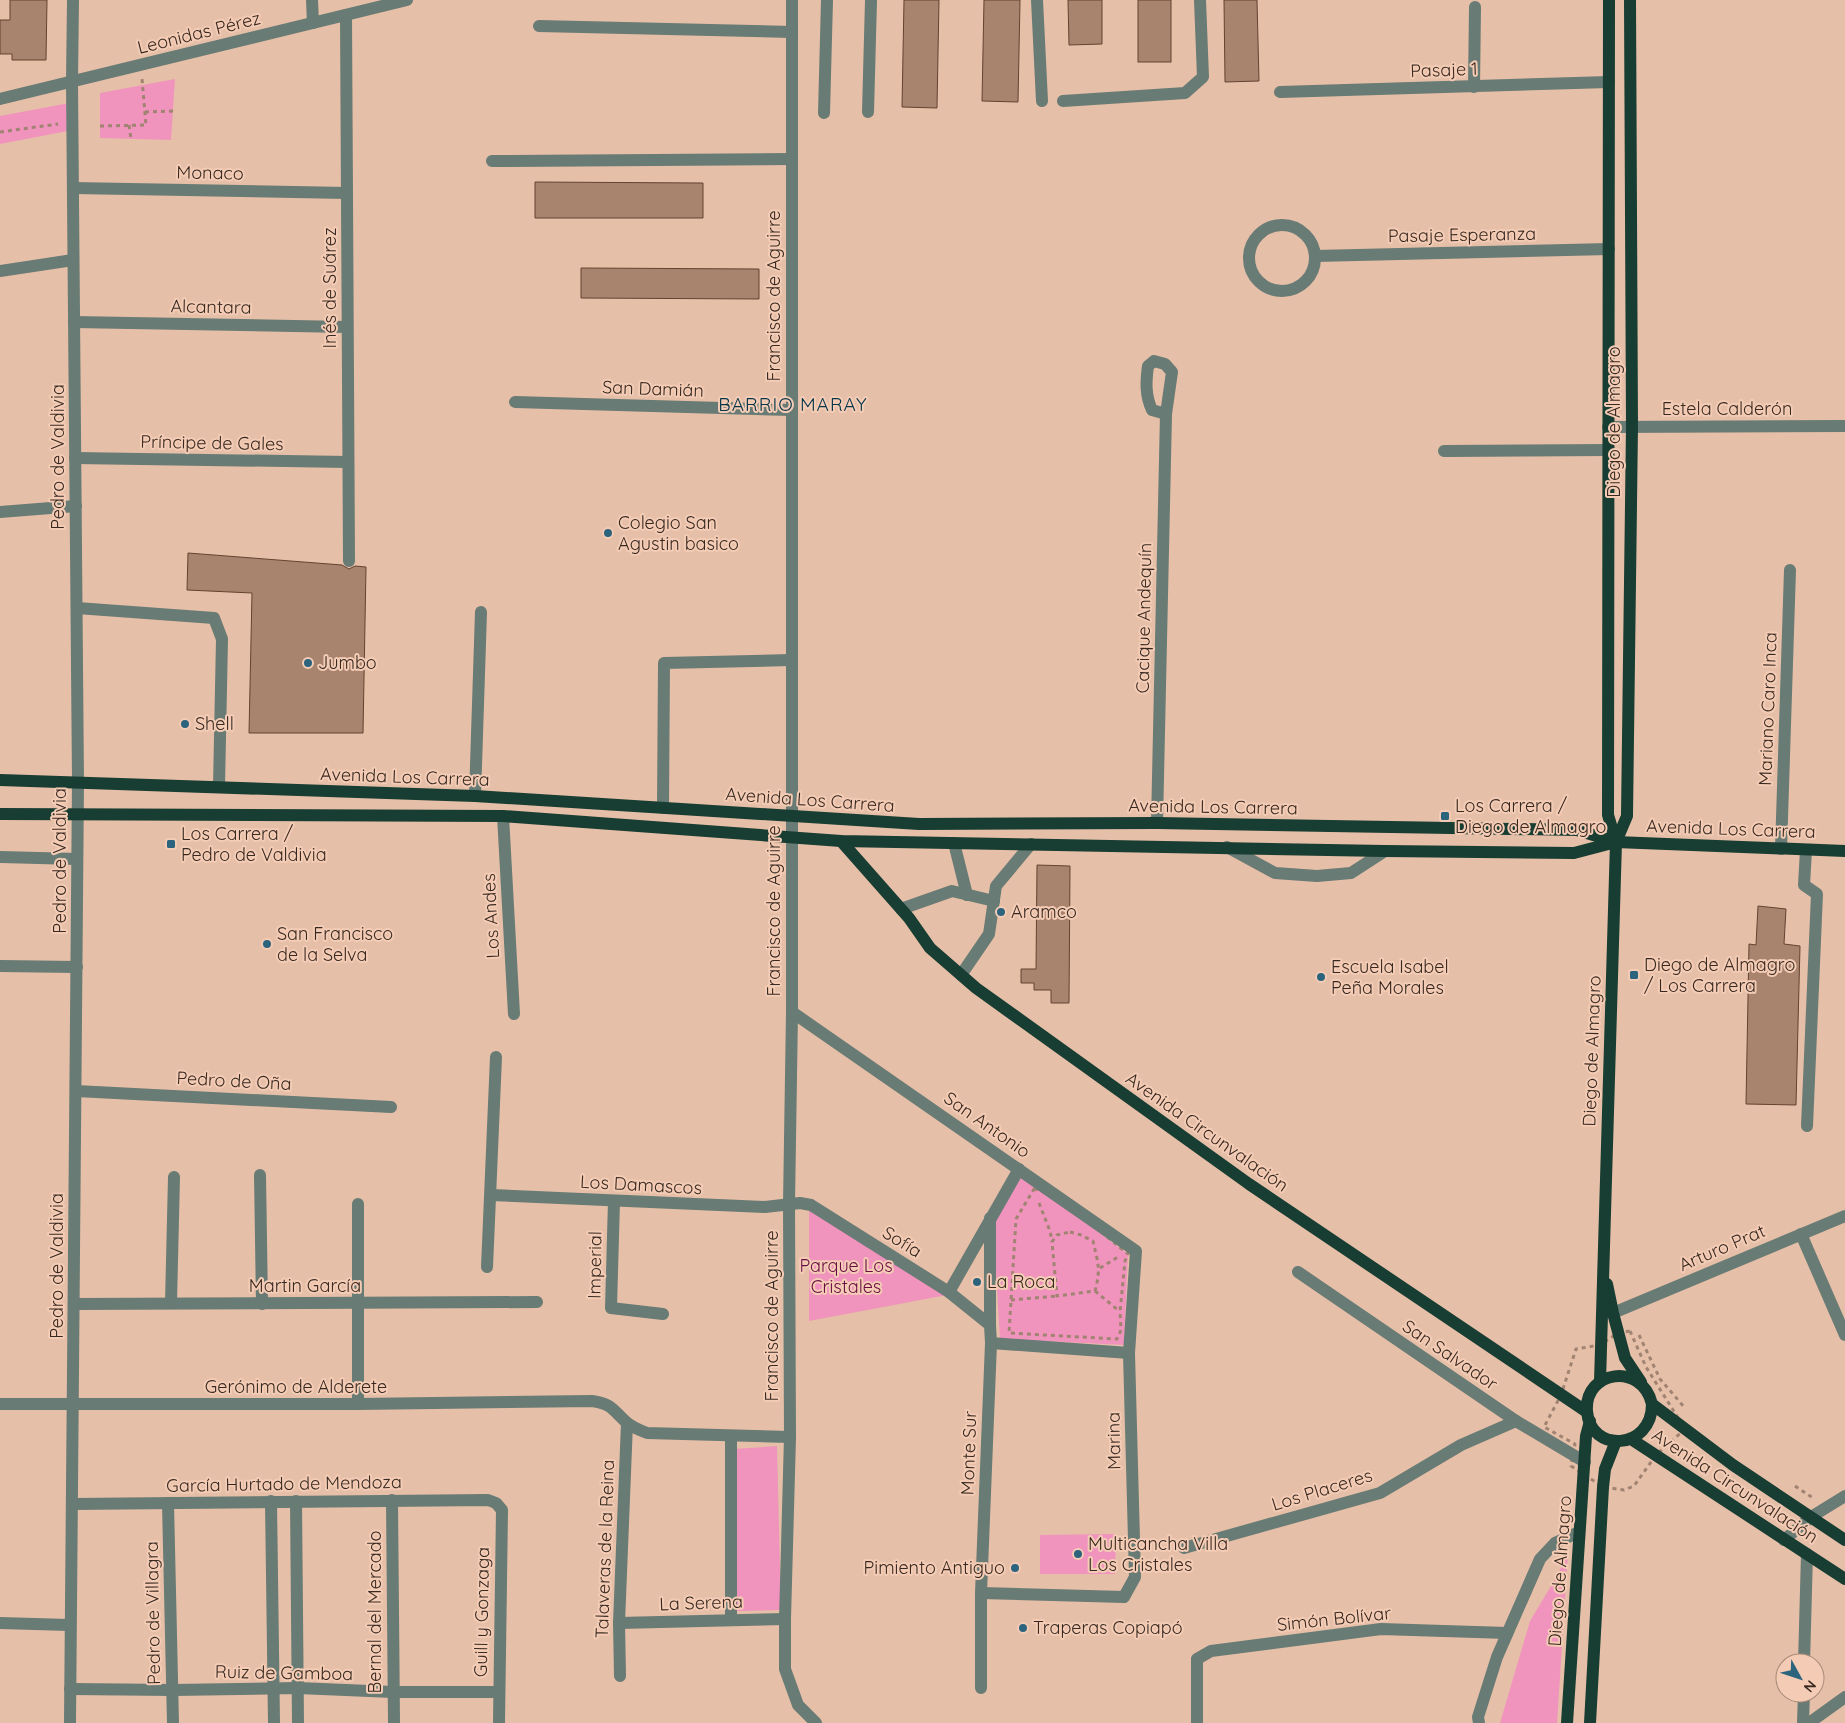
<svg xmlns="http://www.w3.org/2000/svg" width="1845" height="1723" viewBox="0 0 1845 1723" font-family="Quicksand,sans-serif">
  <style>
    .green { fill: #f094bd }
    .building { fill: #a8836e; stroke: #64432f }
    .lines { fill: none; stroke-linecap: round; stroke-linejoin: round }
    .path { stroke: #a18372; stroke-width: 3; stroke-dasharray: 4 4; stroke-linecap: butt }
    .minor { stroke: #687b74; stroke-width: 12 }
    .major { stroke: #183d32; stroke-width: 12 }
    .poi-dot { fill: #2c637d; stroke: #f4ccb5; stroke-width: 2 }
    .labels { text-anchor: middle; stroke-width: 4; stroke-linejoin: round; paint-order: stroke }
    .street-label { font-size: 18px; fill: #382920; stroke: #f4ccb5 }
    .poi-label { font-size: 18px; fill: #382920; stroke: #f4ccb5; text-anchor: start }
    .park-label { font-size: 18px; fill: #690c41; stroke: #f4ccb5 }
    .neighbourhood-label { font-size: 19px; letter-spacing: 1px; fill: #053549; stroke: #f4ccb5 }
  </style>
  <rect width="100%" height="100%" fill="#e6bfa8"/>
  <!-- green -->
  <g class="green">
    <path d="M175,79L171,140L100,138V93Z"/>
    <path d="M64,104H67L68,131L0,144V116Z"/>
    <path d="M1022,1176L1128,1254L1124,1345L1000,1339L993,1219Z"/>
    <path d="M809,1208L947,1295L809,1321Z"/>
    <path d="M777,1446L781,1610L736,1611L734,1449Z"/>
    <path d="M1116,1534L1115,1574H1040V1535Z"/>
    <path d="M1568,1552L1557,1723H1500L1530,1621L1557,1576Z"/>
  </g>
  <!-- building -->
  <g class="building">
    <path d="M10,0H47L46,60H12V54H0V20H10Z"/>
    <path d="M904,0H939L937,108L902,107Z"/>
    <path d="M984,0H1020L1018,102L982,101Z"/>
    <path d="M1068,0H1102V44L1069,45Z"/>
    <rect x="1138" y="0" width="33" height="62"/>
    <path d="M1224,0H1257L1259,81L1225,82Z"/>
    <path d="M535,182L703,183V218H535Z"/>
    <path d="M581,268L759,269V299L581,298Z"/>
    <path d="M188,553L342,565L349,569L355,566L366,567L363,733H249L252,593L187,590Z"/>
    <path d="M1037,865L1070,866L1069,1003H1051V990H1034V983H1021V969H1036Z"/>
    <path d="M1758,906L1786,909L1784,944L1800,946L1796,1105L1746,1104L1749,944L1756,945Z"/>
  </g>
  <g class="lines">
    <!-- path -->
    <g class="path">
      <path d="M145,112L173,111"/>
      <path d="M129,125L131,139"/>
      <path d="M100,126L146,125L142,79"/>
      <path d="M0,132L58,124"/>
      <path d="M1034,1189C1056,1192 1108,1238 1128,1254L1125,1261L1120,1312L1121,1330L1117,1339L1009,1333L1016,1219Z"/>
      <path d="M1039,1203L1050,1231L1052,1242"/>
      <path d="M1070,1232L1081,1235L1093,1241C1098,1263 1101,1269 1095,1291L1057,1296L1052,1242L1057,1235Z"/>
      <path d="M1100,1268L1118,1257"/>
      <path d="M1095,1291L1118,1310"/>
      <path d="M1011,1300L1057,1296"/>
      <path d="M1630,1331L1646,1367L1685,1429L1656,1455L1634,1486L1624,1490L1603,1487L1571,1466L1575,1444L1544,1427L1561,1395L1576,1349L1600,1345L1618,1333Z"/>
      <path d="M1639,1335L1660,1379L1685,1408"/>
      <path d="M1795,1486L1813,1498"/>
    </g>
    <!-- minor -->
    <g class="minor">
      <path d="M312,0L313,23"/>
      <path d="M792,0V1012L789,1204L790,1437L785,1619V1669L798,1705L816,1723"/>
      <path d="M1037,0L1042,101"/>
      <path d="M346,15L349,561"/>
      <path d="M539,26L792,32"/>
      <path d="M1474,87L1475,7"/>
      <path d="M1280,92L1609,82"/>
      <path d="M0,99L407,0"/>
      <path d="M1063,101L1185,93L1203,77L1200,0"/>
      <path d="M868,112L871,0"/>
      <path d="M824,113L827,0"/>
      <path d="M492,161L791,159"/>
      <path d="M73,188L347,193"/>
      <circle cx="1282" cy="258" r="33"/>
      <path d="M1315,256L1609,249"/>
      <path d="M0,271L73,260"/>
      <path d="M74,322L347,327"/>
      <path d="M515,402L791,410"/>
      <path d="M1608,427L1845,426"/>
      <path d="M1444,451L1609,450"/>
      <path d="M75,458L348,462"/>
      <path d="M0,512L76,506"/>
      <path d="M77,608L214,618L222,639L219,787"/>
      <path d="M475,796L481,612"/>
      <path d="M663,808L664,663L791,660"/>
      <path d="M503,816L514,1014"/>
      <path d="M1157,823L1166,414L1172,372L1165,364L1154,361L1148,366C1146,381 1145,395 1152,410L1166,414"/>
      <path d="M954,843L967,895"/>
      <path d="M1227,847L1275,873L1317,876L1351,873L1385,851"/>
      <path d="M1781,849L1790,570"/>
      <path d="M1806,850L1804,885L1817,894L1807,1126"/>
      <path d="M0,857L77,859"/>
      <path d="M901,909L952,891L994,901"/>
      <path d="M0,966L77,967"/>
      <path d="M961,975L989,934L996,886L1031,844"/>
      <path d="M792,1012L1136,1251L1129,1353L1135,1577L1124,1597L981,1593"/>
      <path d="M76,1091L391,1107"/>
      <path d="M260,1175L262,1304"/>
      <path d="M491,1195L765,1207L800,1203L811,1205L949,1292L990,1325"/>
      <path d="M614,1201L611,1308L663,1314"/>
      <path d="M1801,1234L1845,1335"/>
      <path d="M487,1267L496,1057"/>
      <path d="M1298,1272L1516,1421L1585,1462"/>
      <path d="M949,1292L1019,1169"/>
      <path d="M171,1303L174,1177"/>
      <path d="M74,1304L537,1302"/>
      <path d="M1613,1313L1845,1216"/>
      <path d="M991,1343L1129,1353"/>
      <path d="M0,1404H358L592,1401C612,1404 612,1409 625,1421C631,1427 639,1430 647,1433L790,1437"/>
      <path d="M358,1404V1204"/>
      <path d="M731,1436V1619"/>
      <path d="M392,1500L394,1723"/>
      <path d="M271,1501L274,1723"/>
      <path d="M296,1501L298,1723"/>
      <path d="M168,1503L173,1723"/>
      <path d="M72,1504L488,1500L496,1503L502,1510L499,1723"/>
      <path d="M1784,1540L1811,1517L1845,1496"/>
      <path d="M1184,1548L1380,1493L1461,1445L1516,1421"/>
      <path d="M0,1623L69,1625"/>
      <path d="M619,1623L785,1619"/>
      <path d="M1804,1663L1807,1554"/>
      <path d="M620,1676L619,1623L627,1423"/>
      <path d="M981,1688V1593L991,1343L990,1325V1218"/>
      <path d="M70,1689L173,1690L298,1688L393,1692H498"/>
      <path d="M70,1723L78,782L72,82L73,0"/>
      <path d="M1197,1723V1659L1211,1651L1381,1629L1507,1633"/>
      <path d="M1479,1723L1478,1717L1497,1657L1540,1559L1555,1543L1579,1532"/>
      <path d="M1803,1723L1804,1693"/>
      <path d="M1809,1723L1845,1697"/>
    </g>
    <!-- major -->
    <g class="major">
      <path d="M0,780L475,796L919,824L1157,823L1577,830L1616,842L1845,851"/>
      <path d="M0,814L503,816L841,841L1385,851L1574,853L1616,842"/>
      <path d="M841,841L909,918L930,948L976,988L1249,1184L1587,1412"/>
      <path d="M1616,842L1627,816L1632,426L1630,0"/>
      <path d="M1607,1284L1613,1313L1625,1358L1641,1382"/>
      <path d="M1600,1382L1616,842L1608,815L1609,0"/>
      <path d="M1652,1404C1652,1450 1590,1454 1587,1411C1584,1370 1642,1362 1652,1404L1733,1465L1845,1540"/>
      <path d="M1631,1439L1845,1579"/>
      <path d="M1567,1723L1586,1436L1590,1421"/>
      <path d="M1590,1723L1603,1487L1605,1469L1616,1441"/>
    </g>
  </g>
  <!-- markers -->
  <g class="poi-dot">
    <circle cx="608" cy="533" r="5"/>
    <circle cx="308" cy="663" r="5"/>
    <circle cx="185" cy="724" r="5"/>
    <rect x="1440" y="811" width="10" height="10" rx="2.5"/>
    <rect x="166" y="839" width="10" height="10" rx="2.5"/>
    <circle cx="1001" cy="912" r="5"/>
    <circle cx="267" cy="944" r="5"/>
    <rect x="1629" y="970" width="10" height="10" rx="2.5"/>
    <circle cx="1321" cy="977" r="5"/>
    <circle cx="977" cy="1282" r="5"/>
    <circle cx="1078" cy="1554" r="5"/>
    <circle cx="1015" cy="1568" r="5"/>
    <circle cx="1023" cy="1628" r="5"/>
  </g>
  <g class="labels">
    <!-- street labels -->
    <g class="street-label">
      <text transform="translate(199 33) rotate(-14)" y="6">Leonidas Pérez</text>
      <text transform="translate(1444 70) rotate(-2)" y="6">Pasaje 1</text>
      <text transform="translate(210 173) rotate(1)" y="6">Monaco</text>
      <text transform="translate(1462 235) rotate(-1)" y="6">Pasaje Esperanza</text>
      <text transform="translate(330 288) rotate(-90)" y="6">Inés de Suárez</text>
      <text transform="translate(774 296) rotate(-90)" y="6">Francisco de Aguirre</text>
      <text transform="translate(211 307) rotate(1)" y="6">Alcantara</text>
      <text transform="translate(653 389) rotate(2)" y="6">San Damián</text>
      <text x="1727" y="415">Estela Calderón</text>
      <text transform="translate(1614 422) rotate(-90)" y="6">Diego de Almagro</text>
      <text transform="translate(212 443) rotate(1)" y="6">Príncipe de Gales</text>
      <text transform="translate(58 457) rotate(-90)" y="6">Pedro de Valdivia</text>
      <text transform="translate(1144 618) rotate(-89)" y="6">Cacique Andequín</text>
      <text transform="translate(1768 709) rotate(-88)" y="6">Mariano Caro Inca</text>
      <text transform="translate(405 777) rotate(2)" y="6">Avenida Los Carrera</text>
      <text transform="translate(810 800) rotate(4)" y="6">Avenida Los Carrera</text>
      <text transform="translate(1213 807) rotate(1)" y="6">Avenida Los Carrera</text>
      <text transform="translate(1731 829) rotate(2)" y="6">Avenida Los Carrera</text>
      <text transform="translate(60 861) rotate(-90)" y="6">Pedro de Valdivia</text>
      <text transform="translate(774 911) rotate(-90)" y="6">Francisco de Aguirre</text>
      <text transform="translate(491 916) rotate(-93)" y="6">Los Andes</text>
      <text transform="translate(1592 1051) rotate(-88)" y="6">Diego de Almagro</text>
      <text transform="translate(234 1081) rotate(3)" y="6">Pedro de Oña</text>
      <text transform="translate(987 1125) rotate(35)" y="6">San Antonio</text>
      <text transform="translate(1207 1132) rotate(35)" y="6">Avenida Circunvalación</text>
      <text transform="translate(641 1185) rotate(3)" y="6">Los Damascos</text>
      <text transform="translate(902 1242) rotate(32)" y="6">Sofía</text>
      <text transform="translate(1722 1248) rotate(-23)" y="6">Arturo Prat</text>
      <text transform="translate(595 1265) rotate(-89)" y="6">Imperial</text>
      <text transform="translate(57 1266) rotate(-90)" y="6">Pedro de Valdivia</text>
      <text x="305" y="1292">Martin García</text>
      <text transform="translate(772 1316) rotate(-90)" y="6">Francisco de Aguirre</text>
      <text transform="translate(1450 1355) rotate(34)" y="6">San Salvador</text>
      <text x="296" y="1393">Gerónimo de Alderete</text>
      <text transform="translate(1114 1441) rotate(-91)" y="6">Marina</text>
      <text transform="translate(969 1453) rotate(-88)" y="6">Monte Sur</text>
      <text transform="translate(284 1484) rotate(-1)" y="6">García Hurtado de Mendoza</text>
      <text transform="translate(1735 1486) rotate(33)" y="6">Avenida Circunvalación</text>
      <text transform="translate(1322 1490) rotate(-17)" y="6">Los Placeres</text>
      <text transform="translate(605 1549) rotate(-88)" y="6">Talaveras de la Reina</text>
      <text transform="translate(1560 1571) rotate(-86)" y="6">Diego de Almagro</text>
      <text transform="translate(701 1603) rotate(-2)" y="6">La Serena</text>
      <text transform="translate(375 1612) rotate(-90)" y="6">Bernal del Mercado</text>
      <text transform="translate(482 1612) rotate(-89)" y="6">Guill y Gonzaga</text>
      <text transform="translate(153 1613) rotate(-91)" y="6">Pedro de Villagra</text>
      <text transform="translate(1334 1619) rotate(-6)" y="6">Simón Bolívar</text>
      <text transform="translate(284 1673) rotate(1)" y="6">Ruiz de Gamboa</text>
    </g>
    <!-- poi labels -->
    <g class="poi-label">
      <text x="618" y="529">Colegio San<tspan x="618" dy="21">Agustin basico</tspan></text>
      <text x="318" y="669">Jumbo</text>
      <text x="195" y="730">Shell</text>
      <text x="1455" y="812">Los Carrera /<tspan x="1455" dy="21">Diego de Almagro</tspan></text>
      <text x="181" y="840">Los Carrera /<tspan x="181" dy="21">Pedro de Valdivia</tspan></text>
      <text x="1011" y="918">Aramco</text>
      <text x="277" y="940">San Francisco<tspan x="277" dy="21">de la Selva</tspan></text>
      <text x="1644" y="971">Diego de Almagro<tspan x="1644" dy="21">/ Los Carrera</tspan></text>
      <text x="1331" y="973">Escuela Isabel<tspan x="1331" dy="21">Peña Morales</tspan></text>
      <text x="987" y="1288">La Roca</text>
      <text x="1088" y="1550">Multicancha Villa<tspan x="1088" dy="21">Los Cristales</tspan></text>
      <text x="1005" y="1574" text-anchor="end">Pimiento Antiguo</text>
      <text x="1033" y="1634">Traperas Copiapó</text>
    </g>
    <!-- park labels -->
    <g class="park-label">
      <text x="846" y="1272">Parque Los<tspan x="846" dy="21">Cristales</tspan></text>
    </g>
    <!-- neighbourhood labels -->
    <g class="neighbourhood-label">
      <text x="793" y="411">BARRIO MARAY</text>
    </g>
  </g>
  <!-- north arrow -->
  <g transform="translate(1800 1678) rotate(130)"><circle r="24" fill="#f4ccb5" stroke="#a98b79"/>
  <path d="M0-4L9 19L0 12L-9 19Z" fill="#2c637d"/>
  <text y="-8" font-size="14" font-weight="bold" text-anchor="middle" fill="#382920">N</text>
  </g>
</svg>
